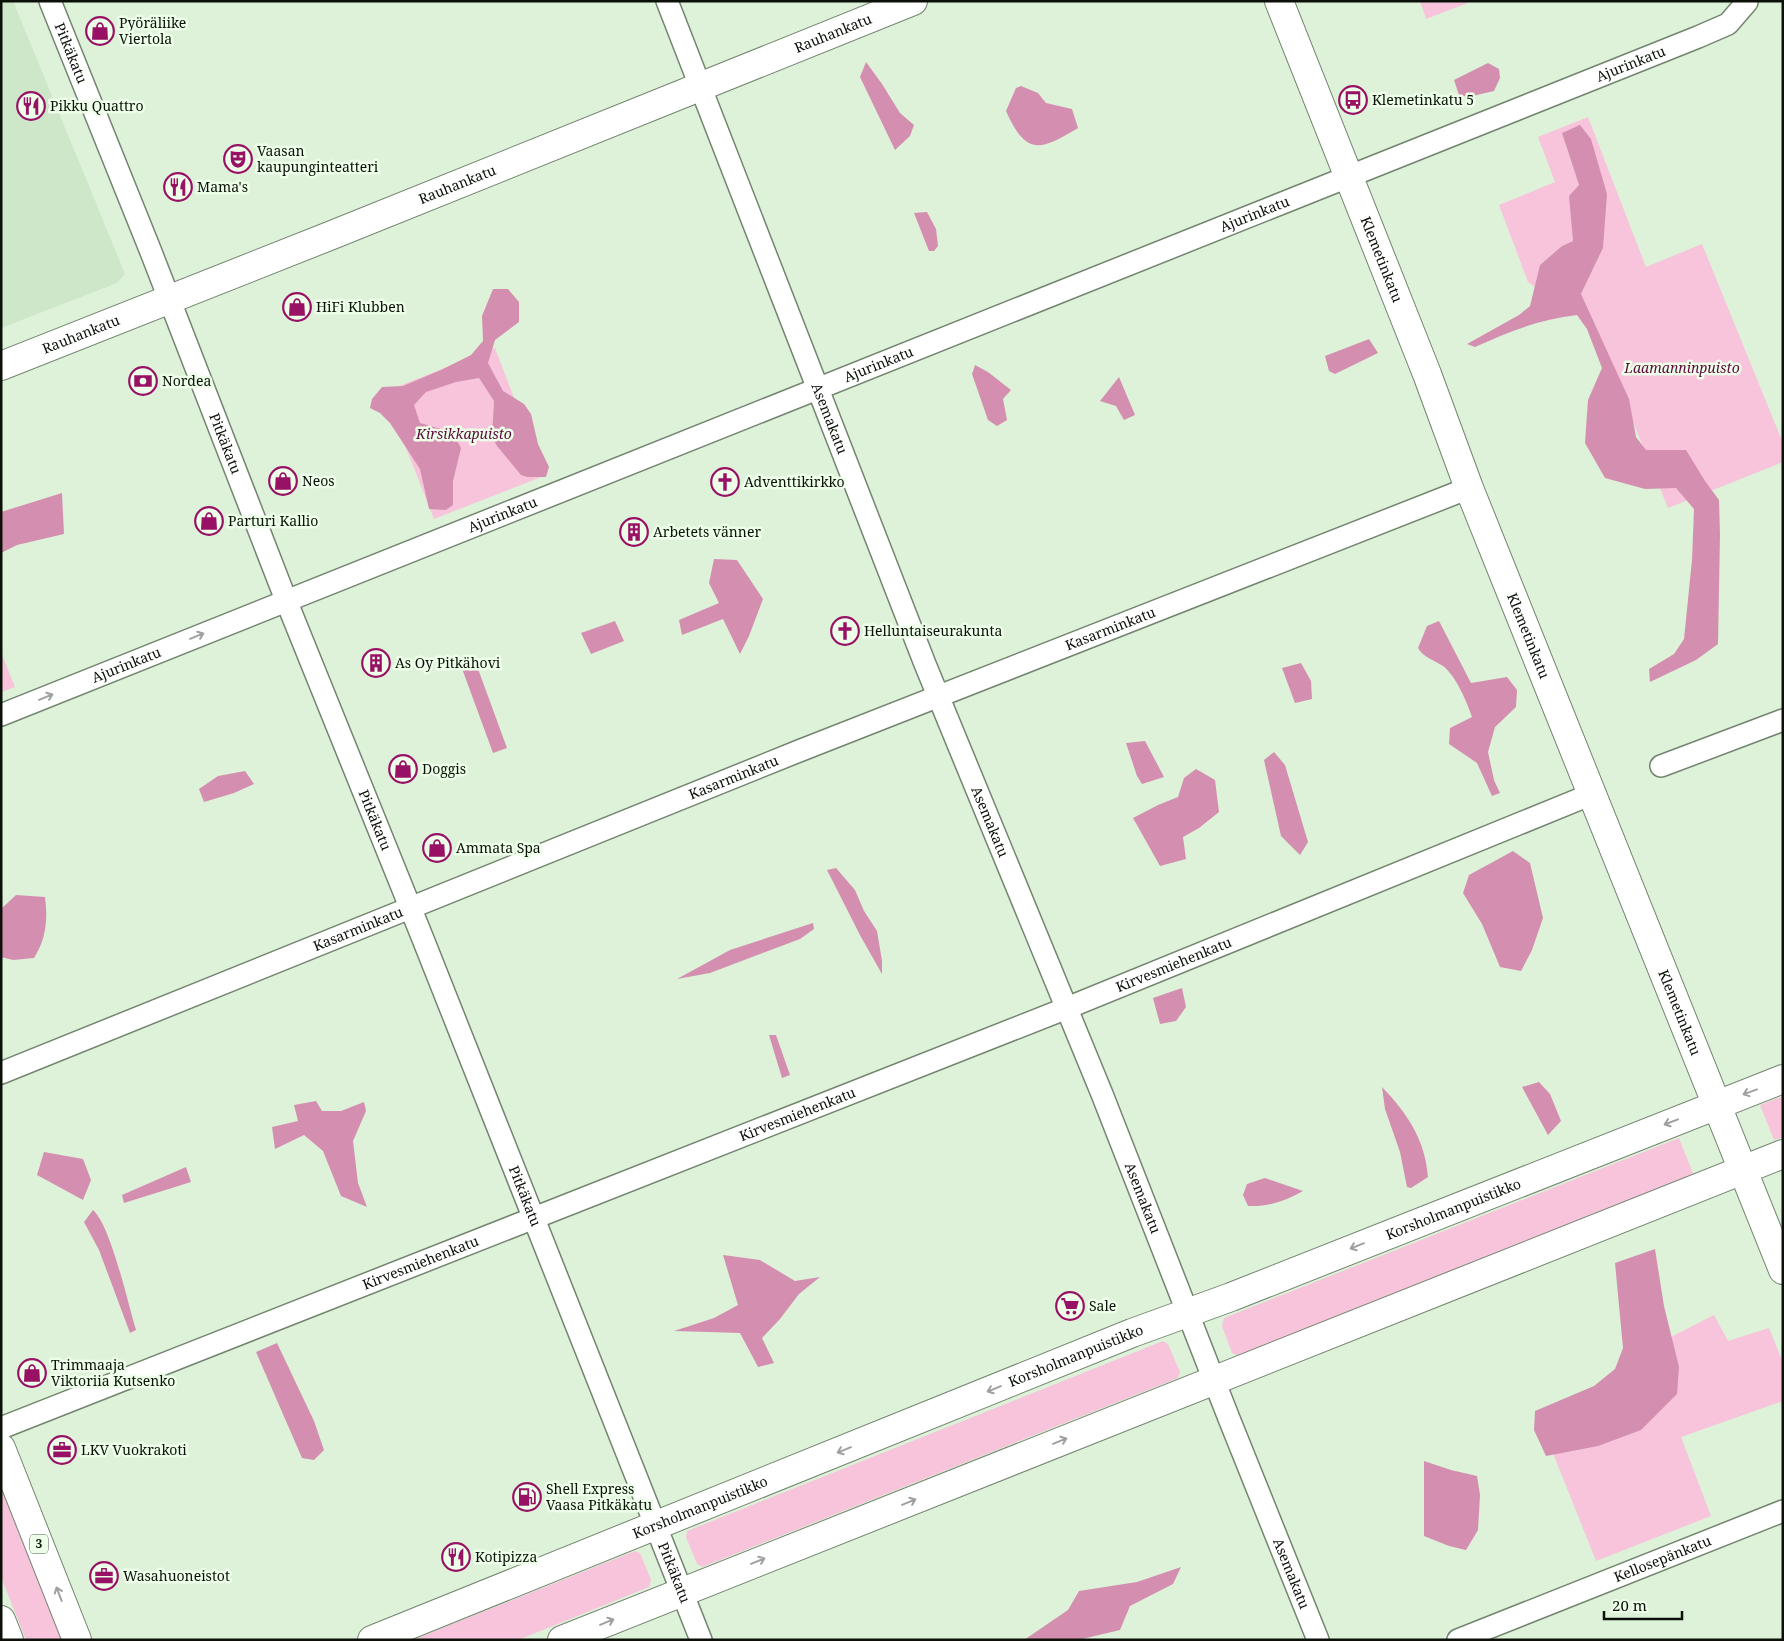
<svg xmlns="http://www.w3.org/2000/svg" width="1784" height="1641" viewBox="0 0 1784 1641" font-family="'Noto Serif',serif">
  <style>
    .built { fill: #cde7c8 }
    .green { fill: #f7c4db }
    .forest { fill: #d48fb0 }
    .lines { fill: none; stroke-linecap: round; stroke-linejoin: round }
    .street-casing { stroke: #73856f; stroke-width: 24 }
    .secondary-casing { stroke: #73856f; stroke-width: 30 }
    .primary-casing { stroke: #73856f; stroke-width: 30 }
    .street { stroke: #fff; stroke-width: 21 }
    .secondary { stroke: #fff; stroke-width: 28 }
    .primary { stroke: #fff; stroke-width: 28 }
    .oneway { stroke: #9da09d }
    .labels { text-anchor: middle; stroke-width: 5; stroke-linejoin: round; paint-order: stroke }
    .shield { fill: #edfee9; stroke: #4f584c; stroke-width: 1 }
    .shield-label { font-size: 12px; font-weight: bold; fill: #0b1109 }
    .poi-label { font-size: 14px; fill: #0b1109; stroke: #edfee9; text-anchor: start }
    .street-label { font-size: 14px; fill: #0b1109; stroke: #edfee9 }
    .park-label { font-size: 14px; font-style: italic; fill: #5b093b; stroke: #edfee9 }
  </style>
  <rect width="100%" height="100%" fill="#ddf2d9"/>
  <!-- built -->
  <path class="built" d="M1,1H13L125,274L117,283L1,328Z"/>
  <!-- green -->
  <g class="green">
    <path d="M1420,1H1473L1426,19Z"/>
    <path d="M1588,117L1646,267L1702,244L1783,443V462L1668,508L1581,294L1603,248L1562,133L1579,185L1572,223L1573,241L1562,246L1540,265L1535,287L1528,282L1499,205L1555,182L1538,137Z"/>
    <path d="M495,348L544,476L434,519L384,392Z"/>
    <path d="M1,652L15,687L1,692Z"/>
    <path d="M1783,1096V1137L1774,1140L1760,1105Z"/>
    <path d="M1679,1138L1694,1176L1239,1356L1232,1353L1222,1326L1224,1318Z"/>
    <path d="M1714,1315L1728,1341L1769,1328L1783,1363V1401L1681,1437L1711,1516L1596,1561L1541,1423L1671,1337Z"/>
    <path d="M1163,1341L1168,1344L1180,1372L1178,1378L725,1558L702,1567L697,1564L686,1537L687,1531Z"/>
    <path d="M1,1483L63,1640H26L1,1577Z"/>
    <path d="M635,1551L640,1553L651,1580L649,1587L518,1640H412Z"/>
  </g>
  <!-- forest -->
  <g class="forest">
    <path d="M866,62L882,84L900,113L914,125L910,136L895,150L860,77Z"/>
    <path d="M1488,63L1499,69L1500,78L1494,91L1468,97L1459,95L1454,80Z"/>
    <path d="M1021,86L1038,93L1046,103L1072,109L1078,128C1040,151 1026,156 1006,111L1016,88Z"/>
    <path d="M1580,125L1591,139L1607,194L1603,248L1581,294L1629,399L1636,437L1646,450H1686L1705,481L1719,500L1720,535L1718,644L1696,660L1650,682L1649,669L1674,654L1684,639L1692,560L1694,509L1676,488L1645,489L1605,478L1585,443L1588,400L1602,368L1587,329L1577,315C1540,319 1508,332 1475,347L1467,344L1519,315L1530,306L1540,265L1562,246L1573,241L1569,196L1579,185L1562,133Z"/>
    <path d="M927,212L936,229L938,246L934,251H929L914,213Z"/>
    <path d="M493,289H508L519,302V322L495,340L488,363L503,391L524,404L531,414L538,444L549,467L546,477H527L521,475L497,446L492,437L494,401L479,378L456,382L426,392L414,405L420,423L452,432L461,448L453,481V505L446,510L429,509L420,469L390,423L380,413L370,408L372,399L382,387L403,386L441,370L471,355L483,341L482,316Z"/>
    <path d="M1369,339L1378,353L1335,374L1329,371L1325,356Z"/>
    <path d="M975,365L988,372L1011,390L1003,399L1007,420L997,426L988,420L972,374Z"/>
    <path d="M1119,377L1135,415L1124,420L1116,406L1100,401Z"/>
    <path d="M62,493L64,534L17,545L1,553V512Z"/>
    <path d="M714,559L737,560L763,599L749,636L740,654L723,619L682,635L679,620L719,603L709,583Z"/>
    <path d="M615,621L624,641L591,654L581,633Z"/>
    <path d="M1439,621L1471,683L1507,677L1517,690L1516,707L1495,727L1488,752L1494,780L1500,793L1492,796L1477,763L1449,744L1450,728L1472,717C1467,702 1456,676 1443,666C1434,660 1424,658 1418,648L1427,626Z"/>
    <path d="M474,658L507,748L493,753L460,663Z"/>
    <path d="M1301,663L1311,681L1312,699L1295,703L1282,668Z"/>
    <path d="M1145,741L1164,777L1142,784L1137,776L1126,743Z"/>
    <path d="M1274,752L1285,765L1308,842L1300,855L1281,836L1264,760Z"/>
    <path d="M1196,769L1215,780L1219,812L1199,828L1183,837L1186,859L1160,866L1133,818L1158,805L1178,797L1184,778Z"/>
    <path d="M245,771L254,784L234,793L204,802L199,789L218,776Z"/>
    <path d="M1513,851L1530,863L1543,918L1532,950L1521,971L1500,967L1482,924L1463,893L1469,875Z"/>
    <path d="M836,868L855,890L864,911L877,931L882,961V974L861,937L827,870Z"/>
    <path d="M16,895L45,897C48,920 46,939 34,958L13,960L1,957V909Z"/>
    <path d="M813,923L814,929L800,939L710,973L677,979L730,950Z"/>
    <path d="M1182,988L1186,1007L1176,1021L1160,1024L1153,998Z"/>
    <path d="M769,1035H776L790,1075L782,1078Z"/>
    <path d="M1539,1082L1550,1094L1561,1121L1548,1135L1522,1087Z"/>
    <path d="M1382,1087C1407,1113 1425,1139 1428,1177L1411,1188L1407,1187L1400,1152L1385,1109Z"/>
    <path d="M316,1101L322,1111H341L364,1102L366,1111L353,1141L358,1183L367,1207L341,1196L323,1151L304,1135L275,1149L272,1127L298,1121L294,1105Z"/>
    <path d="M44,1152L83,1159L91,1180L83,1200L37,1175Z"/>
    <path d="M186,1167L191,1182L124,1203L122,1195Z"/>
    <path d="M1265,1178L1303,1191C1286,1201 1268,1207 1248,1206L1243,1195L1247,1184Z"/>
    <path d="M93,1210C111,1226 128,1304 136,1330L130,1333L99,1250L84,1222Z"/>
    <path d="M1655,1249L1664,1306L1679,1367L1677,1394L1641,1430L1598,1446L1546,1456L1534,1430L1535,1411L1594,1386L1615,1369L1623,1348L1615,1263Z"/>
    <path d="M723,1255L760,1260L795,1281L820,1277L799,1294L780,1319L762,1338L774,1363L758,1367L740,1333L674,1331L714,1318L738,1305Z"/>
    <path d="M277,1343L314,1421L324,1450L314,1460L302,1458L256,1352Z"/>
    <path d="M1424,1461L1451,1470L1477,1476L1480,1495L1478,1530L1466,1550L1449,1546L1424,1536Z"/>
    <path d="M1181,1567L1173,1584L1130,1606L1120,1630L1078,1640H1024L1068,1610L1079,1591L1137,1582Z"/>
  </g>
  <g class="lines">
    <defs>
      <g id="street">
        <path id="s1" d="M50,1L151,252L286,600L423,939L701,1640"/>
        <path id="s2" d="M667,1L925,664L1102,1094L1228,1416L1318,1640"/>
        <path id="s3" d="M1,715L1698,37L1728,24L1747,2"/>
        <path d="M1661,766L1783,720"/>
        <path id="s4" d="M1,1073L799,751L1469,488"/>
        <path id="s5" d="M1,1428L1067,1008L1592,794"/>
        <path id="s6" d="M1458,1640L1783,1511"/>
      </g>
      <g id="secondary">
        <path id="s7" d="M1279,1L1427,374L1469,488L1783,1270"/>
        <path id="s8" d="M1,366L327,237L913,1"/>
        <path id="s9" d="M372,1640L1132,1333L1231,1297L1783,1079"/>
        <path d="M562,1640L1783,1154"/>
      </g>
      <g id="primary">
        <path d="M1,1448L77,1640"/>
        <path d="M1,1620L9,1640"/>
      </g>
    </defs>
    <!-- street casing -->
    <use href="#street" class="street-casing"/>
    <!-- secondary casing -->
    <use href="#secondary" class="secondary-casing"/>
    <!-- primary casing -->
    <use href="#primary" class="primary-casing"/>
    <!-- street -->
    <use href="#street" class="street"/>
    <!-- secondary -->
    <use href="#secondary" class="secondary"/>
    <!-- primary -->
    <use href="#primary" class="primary"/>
  </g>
  <!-- one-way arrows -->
  <defs><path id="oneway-shaft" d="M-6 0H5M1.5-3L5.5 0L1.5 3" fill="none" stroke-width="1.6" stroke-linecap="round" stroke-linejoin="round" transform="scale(1.25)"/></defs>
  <g class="oneway">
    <use href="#oneway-shaft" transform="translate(197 636) rotate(-22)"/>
    <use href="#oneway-shaft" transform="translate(46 697) rotate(-22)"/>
    <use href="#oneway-shaft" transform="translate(1750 1092) rotate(160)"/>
    <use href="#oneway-shaft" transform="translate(1671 1122) rotate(159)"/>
    <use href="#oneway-shaft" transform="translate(1357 1246) rotate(158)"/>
    <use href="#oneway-shaft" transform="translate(994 1389) rotate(158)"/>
    <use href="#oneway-shaft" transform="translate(1060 1441) rotate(-22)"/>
    <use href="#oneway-shaft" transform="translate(844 1450) rotate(158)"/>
    <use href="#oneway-shaft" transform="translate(909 1502) rotate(-22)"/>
    <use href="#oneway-shaft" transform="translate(758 1561) rotate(-22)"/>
    <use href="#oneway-shaft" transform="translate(59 1594) rotate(-111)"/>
    <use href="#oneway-shaft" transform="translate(607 1622) rotate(-22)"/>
  </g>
  <!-- icons -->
  <defs>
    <symbol id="shop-ring" viewBox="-11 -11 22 22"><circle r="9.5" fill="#edfee9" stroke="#991165" stroke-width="1.5"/><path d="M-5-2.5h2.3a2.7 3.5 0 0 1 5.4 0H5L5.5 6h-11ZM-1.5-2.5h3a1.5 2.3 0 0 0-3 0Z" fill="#991165"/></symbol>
    <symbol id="bus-ring" viewBox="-11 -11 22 22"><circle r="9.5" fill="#edfee9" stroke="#991165" stroke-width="1.5"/><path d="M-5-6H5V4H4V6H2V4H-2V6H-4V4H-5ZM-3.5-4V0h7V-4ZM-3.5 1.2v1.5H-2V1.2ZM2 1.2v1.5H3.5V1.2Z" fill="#991165"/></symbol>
    <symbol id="restaurant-ring" viewBox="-11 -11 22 22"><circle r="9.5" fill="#edfee9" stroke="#991165" stroke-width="1.5"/><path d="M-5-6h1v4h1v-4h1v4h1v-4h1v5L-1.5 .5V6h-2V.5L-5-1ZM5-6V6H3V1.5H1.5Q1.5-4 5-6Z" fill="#991165"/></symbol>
    <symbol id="theatre-ring" viewBox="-11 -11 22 22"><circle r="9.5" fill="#edfee9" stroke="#991165" stroke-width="1.5"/><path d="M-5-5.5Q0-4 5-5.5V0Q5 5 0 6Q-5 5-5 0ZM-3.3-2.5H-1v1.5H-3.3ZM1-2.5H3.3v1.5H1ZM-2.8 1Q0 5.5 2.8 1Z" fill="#991165"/></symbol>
    <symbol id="bank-ring" viewBox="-11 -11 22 22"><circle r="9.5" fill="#edfee9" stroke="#991165" stroke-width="1.5"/><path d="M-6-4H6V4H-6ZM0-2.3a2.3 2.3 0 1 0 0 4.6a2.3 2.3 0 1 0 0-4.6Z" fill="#991165"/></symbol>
    <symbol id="church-ring" viewBox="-11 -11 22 22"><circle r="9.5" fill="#edfee9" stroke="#991165" stroke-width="1.5"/><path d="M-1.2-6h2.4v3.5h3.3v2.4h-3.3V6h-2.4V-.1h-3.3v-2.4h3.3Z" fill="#991165"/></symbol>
    <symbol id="building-ring" viewBox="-11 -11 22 22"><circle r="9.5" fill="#edfee9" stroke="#991165" stroke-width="1.5"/><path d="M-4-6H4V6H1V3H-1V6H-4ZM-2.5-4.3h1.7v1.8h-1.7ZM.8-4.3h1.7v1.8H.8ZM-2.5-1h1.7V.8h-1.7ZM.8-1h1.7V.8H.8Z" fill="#991165"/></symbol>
    <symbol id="supermarket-ring" viewBox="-11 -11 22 22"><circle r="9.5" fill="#edfee9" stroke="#991165" stroke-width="1.5"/><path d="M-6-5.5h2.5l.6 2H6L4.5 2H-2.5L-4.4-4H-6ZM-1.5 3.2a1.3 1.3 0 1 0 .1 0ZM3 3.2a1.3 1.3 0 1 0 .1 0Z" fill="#991165"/></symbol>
    <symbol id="office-ring" viewBox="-11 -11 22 22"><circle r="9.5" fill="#edfee9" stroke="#991165" stroke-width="1.5"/><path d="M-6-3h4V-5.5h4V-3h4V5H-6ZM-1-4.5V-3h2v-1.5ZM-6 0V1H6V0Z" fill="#991165"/></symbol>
    <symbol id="fuel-ring" viewBox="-11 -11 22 22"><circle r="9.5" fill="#edfee9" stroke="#991165" stroke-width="1.5"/><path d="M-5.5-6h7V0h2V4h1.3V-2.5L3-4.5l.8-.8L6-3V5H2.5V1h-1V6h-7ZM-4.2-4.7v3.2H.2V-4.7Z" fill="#991165"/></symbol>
  </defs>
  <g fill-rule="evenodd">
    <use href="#shop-ring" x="84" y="15" width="32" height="32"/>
    <use href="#bus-ring" x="1337" y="84" width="32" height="32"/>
    <use href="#restaurant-ring" x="15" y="90" width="32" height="32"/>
    <use href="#theatre-ring" x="222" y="143" width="32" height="32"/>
    <use href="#restaurant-ring" x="162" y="171" width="32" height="32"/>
    <use href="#shop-ring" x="281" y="291" width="32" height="32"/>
    <use href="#bank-ring" x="127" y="365" width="32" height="32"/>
    <use href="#shop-ring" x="267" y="465" width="32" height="32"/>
    <use href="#church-ring" x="709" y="466" width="32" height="32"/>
    <use href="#shop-ring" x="193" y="505" width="32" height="32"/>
    <use href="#building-ring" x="618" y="516" width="32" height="32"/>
    <use href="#church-ring" x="829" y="615" width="32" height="32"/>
    <use href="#building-ring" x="360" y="647" width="32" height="32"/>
    <use href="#shop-ring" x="387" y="753" width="32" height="32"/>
    <use href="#shop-ring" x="421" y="832" width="32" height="32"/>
    <use href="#supermarket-ring" x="1054" y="1290" width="32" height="32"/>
    <use href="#shop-ring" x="16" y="1357" width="32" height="32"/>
    <use href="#office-ring" x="46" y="1434" width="32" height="32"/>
    <use href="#fuel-ring" x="511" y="1481" width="32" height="32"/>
    <use href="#restaurant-ring" x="440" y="1541" width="32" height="32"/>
    <use href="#office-ring" x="88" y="1560" width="32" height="32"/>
  </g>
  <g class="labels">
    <!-- shield labels -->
    <rect class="shield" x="30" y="1534.5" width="18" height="19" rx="4"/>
    <g class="shield-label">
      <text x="39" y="1548">3</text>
    </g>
    <!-- poi labels -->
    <g class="poi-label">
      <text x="119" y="28">Pyöräliike<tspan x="119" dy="16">Viertola</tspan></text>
      <text x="1372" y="105">Klemetinkatu 5</text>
      <text x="50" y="111">Pikku Quattro</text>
      <text x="257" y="156">Vaasan<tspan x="257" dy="16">kaupunginteatteri</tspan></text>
      <text x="197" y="192">Mama's</text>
      <text x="316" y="312">HiFi Klubben</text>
      <text x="162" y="386">Nordea</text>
      <text x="302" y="486">Neos</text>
      <text x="744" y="487">Adventtikirkko</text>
      <text x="228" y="526">Parturi Kallio</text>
      <text x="653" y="537">Arbetets vänner</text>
      <text x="864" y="636">Helluntaiseurakunta</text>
      <text x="395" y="668">As Oy Pitkähovi</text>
      <text x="422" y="774">Doggis</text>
      <text x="456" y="853">Ammata Spa</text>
      <text x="1089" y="1311">Sale</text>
      <text x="51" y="1370">Trimmaaja<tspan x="51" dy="16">Viktoriia Kutsenko</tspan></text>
      <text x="81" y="1455">LKV Vuokrakoti</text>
      <text x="546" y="1494">Shell Express<tspan x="546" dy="16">Vaasa Pitkäkatu</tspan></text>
      <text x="475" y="1562">Kotipizza</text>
      <text x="123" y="1581">Wasahuoneistot</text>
    </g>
    <!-- street labels -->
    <g class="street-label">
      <text dy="5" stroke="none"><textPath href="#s8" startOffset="896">Rauhankatu</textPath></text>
      <text dy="5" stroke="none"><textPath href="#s1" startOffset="56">Pitkäkatu</textPath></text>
      <text dy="5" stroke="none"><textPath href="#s3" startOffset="1755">Ajurinkatu</textPath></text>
      <text dy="5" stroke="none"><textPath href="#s8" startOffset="491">Rauhankatu</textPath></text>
      <text dy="5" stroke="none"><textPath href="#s3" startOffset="1350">Ajurinkatu</textPath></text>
      <text dy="5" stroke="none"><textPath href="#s7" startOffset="278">Klemetinkatu</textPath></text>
      <text dy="5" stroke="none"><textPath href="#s8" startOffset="86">Rauhankatu</textPath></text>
      <text dy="5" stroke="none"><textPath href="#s3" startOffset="945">Ajurinkatu</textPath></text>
      <text dy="5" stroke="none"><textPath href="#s2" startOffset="448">Asemakatu</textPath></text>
      <text dy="5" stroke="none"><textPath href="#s1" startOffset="476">Pitkäkatu</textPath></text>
      <text dy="5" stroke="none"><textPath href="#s3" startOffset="540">Ajurinkatu</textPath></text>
      <text dy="5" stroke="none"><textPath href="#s4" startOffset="1195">Kasarminkatu</textPath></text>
      <text dy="5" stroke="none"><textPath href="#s7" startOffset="682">Klemetinkatu</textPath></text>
      <text dy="5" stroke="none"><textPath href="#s3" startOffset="135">Ajurinkatu</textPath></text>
      <text dy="5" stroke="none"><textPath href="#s4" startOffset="790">Kasarminkatu</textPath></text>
      <text dy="5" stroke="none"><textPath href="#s1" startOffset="881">Pitkäkatu</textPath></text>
      <text dy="5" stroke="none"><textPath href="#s2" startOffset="882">Asemakatu</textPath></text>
      <text dy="5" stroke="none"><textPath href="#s4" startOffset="385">Kasarminkatu</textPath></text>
      <text dy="5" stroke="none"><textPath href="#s5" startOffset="1261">Kirvesmiehenkatu</textPath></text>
      <text dy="5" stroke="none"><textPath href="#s7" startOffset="1088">Klemetinkatu</textPath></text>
      <text dy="5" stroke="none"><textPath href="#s5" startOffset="856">Kirvesmiehenkatu</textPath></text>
      <text dy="5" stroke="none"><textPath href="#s1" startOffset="1286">Pitkäkatu</textPath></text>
      <text dy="5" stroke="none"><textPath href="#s2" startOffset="1288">Asemakatu</textPath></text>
      <text dy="5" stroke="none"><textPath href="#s9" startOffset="1164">Korsholmanpuistikko</textPath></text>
      <text dy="5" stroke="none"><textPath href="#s5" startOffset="451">Kirvesmiehenkatu</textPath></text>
      <text dy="5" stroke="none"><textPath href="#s9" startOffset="759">Korsholmanpuistikko</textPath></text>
      <text dy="5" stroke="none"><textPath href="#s9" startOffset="354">Korsholmanpuistikko</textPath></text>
      <text dy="5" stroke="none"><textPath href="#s6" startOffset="220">Kellosepänkatu</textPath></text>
      <text dy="5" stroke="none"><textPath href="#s1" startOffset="1691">Pitkäkatu</textPath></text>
      <text dy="5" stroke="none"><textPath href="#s2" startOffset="1692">Asemakatu</textPath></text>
    </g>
    <!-- park labels -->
    <g class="park-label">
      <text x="1682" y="373">Laamanninpuisto</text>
      <text x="464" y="439">Kirsikkapuisto</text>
    </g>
  </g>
  <!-- border -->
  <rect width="1784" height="1641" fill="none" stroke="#0b1109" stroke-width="5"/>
  <!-- scale -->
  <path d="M1604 1611v8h78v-8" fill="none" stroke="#0b1109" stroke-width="2.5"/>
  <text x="1612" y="1611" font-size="15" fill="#0b1109" stroke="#edfee9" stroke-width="4" paint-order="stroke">20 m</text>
</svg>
